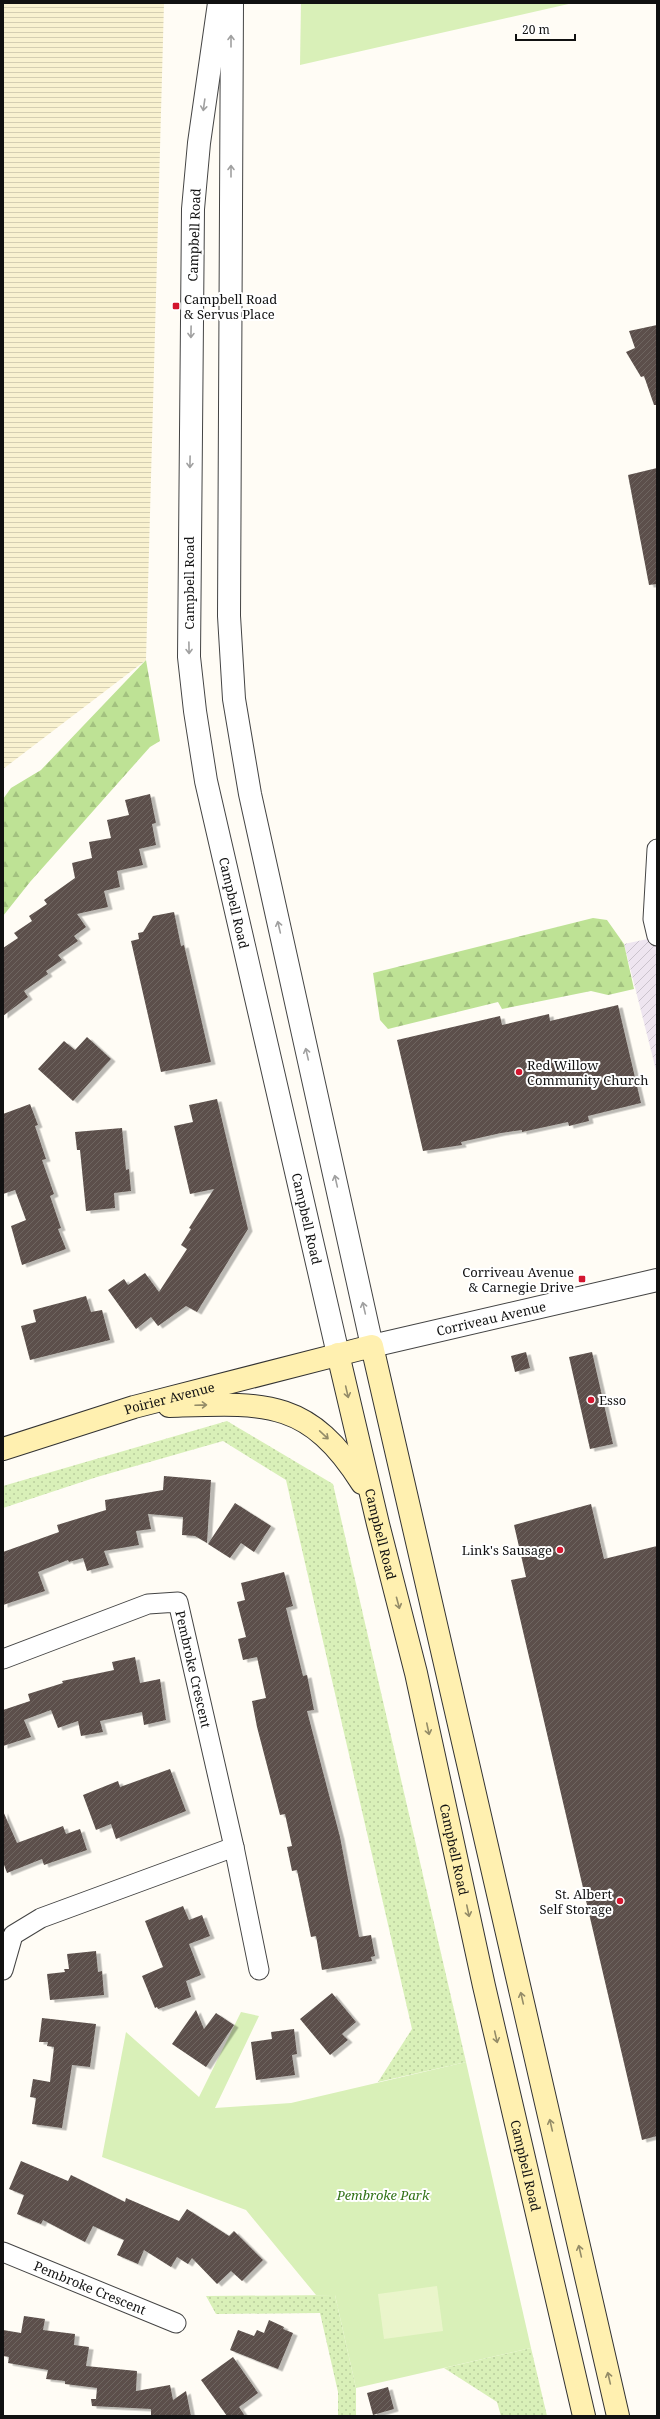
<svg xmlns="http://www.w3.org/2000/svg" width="660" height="2419" viewBox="0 0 660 2419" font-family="'Noto Serif',serif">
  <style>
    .industrial { fill: url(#industrial-furrows) }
    .farmland { fill: url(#farmland-rules) }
    .grass { fill: url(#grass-dots) }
    .forest { fill: url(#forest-firs) }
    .park { fill: #d9f0b8 }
    .pitch { fill: #eaf5cb }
    .building { fill: url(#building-hatch); filter: url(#shadow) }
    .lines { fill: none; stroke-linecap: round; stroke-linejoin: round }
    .minor-casing { stroke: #444; stroke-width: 21 }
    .tertiary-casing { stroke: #444; stroke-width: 24 }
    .secondary-casing { stroke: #333; stroke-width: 24 }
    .minor { stroke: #fff; stroke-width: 19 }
    .tertiary { stroke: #fff; stroke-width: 22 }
    .secondary { stroke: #fff0b0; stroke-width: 22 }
    .oneway { stroke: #a0a0a0 }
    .oneway2 { stroke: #948c68 }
    .poi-dot { fill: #d3162f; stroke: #fff; stroke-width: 1.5 }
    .labels { text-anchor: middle; stroke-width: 4; stroke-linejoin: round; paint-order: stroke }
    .street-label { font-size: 13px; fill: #111; stroke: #fff }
    .poi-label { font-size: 13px; fill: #111; stroke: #fff; text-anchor: start }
    .park-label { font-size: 13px; font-style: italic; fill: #327217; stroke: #fff }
  </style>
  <defs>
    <pattern id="industrial-furrows" width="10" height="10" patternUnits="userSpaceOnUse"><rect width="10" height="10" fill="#eee5f0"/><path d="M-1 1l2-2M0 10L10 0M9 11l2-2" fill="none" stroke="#cbc3cd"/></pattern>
    <pattern id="farmland-rules" width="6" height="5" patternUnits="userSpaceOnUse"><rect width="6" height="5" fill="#f9f2d0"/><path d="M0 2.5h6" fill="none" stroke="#d4ceb2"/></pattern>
    <pattern id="grass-dots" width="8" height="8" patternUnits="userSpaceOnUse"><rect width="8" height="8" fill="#d9f0b8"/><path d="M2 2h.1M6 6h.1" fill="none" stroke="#b9cd9d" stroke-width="1.8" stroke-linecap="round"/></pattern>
    <pattern id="forest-firs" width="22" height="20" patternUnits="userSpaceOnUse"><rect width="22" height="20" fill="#bee295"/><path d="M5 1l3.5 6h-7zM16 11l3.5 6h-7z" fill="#a2c17f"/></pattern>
    <pattern id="building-hatch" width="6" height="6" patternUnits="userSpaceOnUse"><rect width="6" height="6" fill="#5b504b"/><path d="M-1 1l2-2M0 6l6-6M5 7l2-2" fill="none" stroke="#6e6561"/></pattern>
    <filter id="shadow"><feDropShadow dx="4.5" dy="2.5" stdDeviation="0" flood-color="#0004"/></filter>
  </defs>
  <rect width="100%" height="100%" fill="#fffcf5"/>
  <!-- industrial -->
  <path class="industrial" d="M657,937V1074L624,944Z"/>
  <!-- farmland -->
  <path class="farmland" d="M3,3H164L146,660L3,769Z"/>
  <!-- grass -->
  <g class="grass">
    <path d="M227,1421L333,1484L466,2062L378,2082L412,2029L286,1480L223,1441L97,1477L3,1508V1486Z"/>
    <path d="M335,2295L356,2388V2416H338V2392L320,2313L216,2314L206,2296Z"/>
    <path d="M531,2348L547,2416H501L497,2402L444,2368Z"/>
  </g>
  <!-- forest -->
  <g class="forest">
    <path d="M146,660L160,741L150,747L30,882L3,916V799L11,788L41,770Z"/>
    <path d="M593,918L607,920L624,944L634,989L608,995L591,991L502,1009L498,1002L388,1029L380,1020L373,973Z"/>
  </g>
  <!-- park -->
  <g class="park">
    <path d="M301,3H573L300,65Z"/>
    <path d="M241,2012L259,2016L215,2108L291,2103L466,2062L531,2348L356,2388L335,2295H316L246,2210L102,2157L126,2032L199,2097Z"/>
  </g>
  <!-- pitch -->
  <path class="pitch" d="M437,2286L443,2331L384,2339L378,2294Z"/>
  <!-- building -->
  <g class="building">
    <path d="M657,325V405H654L644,376L641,377L626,352L635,348L629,331Z"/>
    <path d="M657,468V584L649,585L628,475Z"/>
    <path d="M150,794L156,823L152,824L156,845L139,849L143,865L117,871L120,887L104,891L108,907L77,914L86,927L74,936L78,941L58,955L62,960L46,971L48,974L24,991L28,997L3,1016V948L18,938L14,933L32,921L29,916L47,904L44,900L75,878L72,863L92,858L89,842L111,838L107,820L129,815L125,800Z"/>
    <path d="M174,912L181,946L184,945L211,1062L161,1072L131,941L139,939L138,933L143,932L153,916Z"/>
    <path d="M618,1005L641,1103L588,1116L589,1121L569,1126L568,1122L522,1132V1130L501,1133L461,1142L462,1145L423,1151L397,1040L500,1016L502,1025L549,1014L550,1021Z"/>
    <path d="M87,1037L111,1059L73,1101L38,1069L64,1041L75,1050Z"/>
    <path d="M217,1099L248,1229L197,1312L186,1306L158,1326L151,1317L136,1329L108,1290L124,1279L128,1285L145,1273L159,1292L187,1249L181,1245L191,1229L189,1228L214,1189L190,1194L174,1126L193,1122L189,1105Z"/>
    <path d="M30,1104L38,1125L35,1126L46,1159L42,1160L54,1194L50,1196L61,1228L58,1229L66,1249L22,1265L11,1226L26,1220L15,1190L3,1194V1114Z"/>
    <path d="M122,1128L126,1170L129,1169L131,1191L114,1193L115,1208L86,1211L80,1150H77L75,1132Z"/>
    <path d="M86,1296L91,1312L102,1310L110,1340L30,1360L21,1326L36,1322L33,1310Z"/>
    <path d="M526,1352L530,1368L515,1372L511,1356Z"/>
    <path d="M592,1352L613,1444L590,1449L569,1357Z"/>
    <path d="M164,1476L211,1480L207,1543L195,1536L182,1535L183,1517L148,1514L151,1529L136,1531L139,1545L104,1551L109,1565L87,1571L83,1558L69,1562L68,1560L38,1572L45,1591L3,1605V1552L59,1532L57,1525L106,1510L105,1500L163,1490Z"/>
    <path d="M235,1503L271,1526L254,1552L241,1543L230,1558L208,1544Z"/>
    <path d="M591,1504L604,1559L657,1546V2136L642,2140L511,1580L526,1577L514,1525Z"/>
    <path d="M284,1572L293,1606L286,1608L303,1676L307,1675L314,1710L307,1711L340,1837L359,1937L371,1935L375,1956L371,1957L372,1961L322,1970L316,1936L311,1937L297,1870L292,1871L287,1847L292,1846L285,1814L280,1815L257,1727L252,1701L266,1698L257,1657L243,1660L238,1639L246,1637L237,1602L245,1600L241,1583Z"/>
    <path d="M135,1657L140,1683L160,1679L166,1720L144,1725L142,1712L100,1721L103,1732L81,1736L78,1721L58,1728L51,1710L24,1720L31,1737L3,1746V1710L30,1701L28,1694L63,1683L62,1681L114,1670L112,1662Z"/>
    <path d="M170,1769L186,1811L116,1839L111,1824L96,1830L83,1795L118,1781L120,1787Z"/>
    <path d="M3,1811L17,1843L63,1826L66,1834L80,1829L87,1850L44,1865L42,1859L7,1873L3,1862Z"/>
    <path d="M183,1906L189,1920L202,1915L210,1936L189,1944L201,1975L186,1981L191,1997L158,2009L157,2007L155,2008L142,1976L163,1967L145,1921Z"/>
    <path d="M96,1951L98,1972L102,1971L104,1995L50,2000L47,1974L65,1972L64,1969H69L67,1954Z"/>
    <path d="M332,1993L356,2022L342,2034L348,2040L330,2055L300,2019Z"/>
    <path d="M196,2010L204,2029L216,2013L234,2025L206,2067L172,2044Z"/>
    <path d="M42,2018L96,2024L90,2067L72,2065L62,2128L32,2124L36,2098L30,2097L33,2079L50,2082L54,2047L47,2046L48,2042H39Z"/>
    <path d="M294,2029L297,2054L292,2055L295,2075L256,2080L251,2042L272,2039L271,2032Z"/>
    <path d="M21,2161L68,2181L71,2175L125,2202L126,2198L179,2221L187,2209L229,2236L234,2231L263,2260L242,2281L231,2271L217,2284L192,2258L188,2264L177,2257L171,2267L144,2250L138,2264L117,2255L124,2240L93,2226L85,2242L43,2220L41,2224L17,2214L24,2195L9,2189Z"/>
    <path d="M24,2316L45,2319L43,2330L75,2334L74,2345L89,2347L86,2366L137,2371L136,2391L170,2385L173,2400L186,2391L191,2416H151V2409L92,2406L91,2399H96L97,2388L65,2384V2381L46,2379L48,2370L8,2363L9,2357L3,2356V2330L21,2333Z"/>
    <path d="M269,2320L284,2327L283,2329L293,2333L278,2369L230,2350L238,2330L254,2336L257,2330L264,2333Z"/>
    <path d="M233,2357L258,2393L239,2407L245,2416H227L201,2380Z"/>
    <path d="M388,2387L394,2409L373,2415L367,2393Z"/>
  </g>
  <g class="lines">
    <defs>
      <g id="minor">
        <path d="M657,849L653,919L657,936"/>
        <path id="s1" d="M3,1659L148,1604L178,1602L234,1847L259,1970"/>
        <path d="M3,1970L13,1935L41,1918L234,1847"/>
        <path id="s2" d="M3,2252L176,2323"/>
      </g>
      <g id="tertiary">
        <path id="s3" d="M219,3L199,143L193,209L189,657L195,711L206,781L338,1354"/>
        <path id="s4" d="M232,3L229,616L234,699L250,794L372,1346L657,1280"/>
      </g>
      <g id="secondary">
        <path id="s5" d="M338,1354L378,1524L416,1673L484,1986L584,2416"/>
        <path d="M169,1406C262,1403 308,1397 362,1483"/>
        <path id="s6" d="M3,1449L134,1407L372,1346L618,2416"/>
      </g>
    </defs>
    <!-- minor casing -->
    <use href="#minor" class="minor-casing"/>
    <!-- tertiary casing -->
    <use href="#tertiary" class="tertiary-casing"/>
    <!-- secondary casing -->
    <use href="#secondary" class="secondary-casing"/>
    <!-- minor -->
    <use href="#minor" class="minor"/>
    <!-- tertiary -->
    <use href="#tertiary" class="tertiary"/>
    <!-- secondary -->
    <use href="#secondary" class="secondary"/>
  </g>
  <!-- one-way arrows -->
  <defs><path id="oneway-shaft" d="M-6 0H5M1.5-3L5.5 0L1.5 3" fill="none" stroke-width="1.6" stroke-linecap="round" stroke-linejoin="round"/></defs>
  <g class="oneway">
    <use href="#oneway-shaft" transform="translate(231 41) rotate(-90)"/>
    <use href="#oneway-shaft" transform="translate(204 105) rotate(98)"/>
    <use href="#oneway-shaft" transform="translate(231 171) rotate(-90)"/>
    <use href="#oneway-shaft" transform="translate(191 332) rotate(91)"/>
    <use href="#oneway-shaft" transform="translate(190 462) rotate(91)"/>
    <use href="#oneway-shaft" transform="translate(189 648) rotate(89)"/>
    <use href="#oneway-shaft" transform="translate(279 927) rotate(-103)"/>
    <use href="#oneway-shaft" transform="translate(307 1054) rotate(-103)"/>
    <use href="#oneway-shaft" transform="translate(336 1181) rotate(-103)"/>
    <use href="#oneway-shaft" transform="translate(364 1308) rotate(-103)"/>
  </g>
  <g class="oneway2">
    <use href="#oneway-shaft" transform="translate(347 1392) rotate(77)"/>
    <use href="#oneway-shaft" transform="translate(201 1405) rotate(-2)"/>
    <use href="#oneway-shaft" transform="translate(324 1435) rotate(43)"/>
    <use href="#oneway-shaft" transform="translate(398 1603) rotate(75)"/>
    <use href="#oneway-shaft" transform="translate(428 1729) rotate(78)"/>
    <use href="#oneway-shaft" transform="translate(468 1911) rotate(78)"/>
    <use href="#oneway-shaft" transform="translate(522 1998) rotate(-103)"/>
    <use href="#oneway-shaft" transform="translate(496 2037) rotate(77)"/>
    <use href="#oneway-shaft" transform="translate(551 2125) rotate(-103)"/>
    <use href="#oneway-shaft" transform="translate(580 2251) rotate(-103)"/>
    <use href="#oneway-shaft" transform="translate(609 2378) rotate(-103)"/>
  </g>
  <!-- markers -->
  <g class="poi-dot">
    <rect x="172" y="302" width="8" height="8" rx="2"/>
    <circle cx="519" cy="1072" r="4"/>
    <rect x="578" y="1275" width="8" height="8" rx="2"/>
    <circle cx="591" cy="1400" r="4"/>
    <circle cx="560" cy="1550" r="4"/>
    <circle cx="620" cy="1901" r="4"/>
  </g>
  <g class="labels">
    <!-- street labels -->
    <g class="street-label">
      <text transform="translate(194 235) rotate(-88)" y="5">Campbell Road</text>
      <text transform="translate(189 583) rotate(-90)" y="5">Campbell Road</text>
      <text dy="5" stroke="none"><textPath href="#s3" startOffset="906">Campbell Road</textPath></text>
      <text dy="5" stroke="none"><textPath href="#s3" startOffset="1230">Campbell Road</textPath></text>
      <text dy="5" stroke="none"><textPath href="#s4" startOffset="1480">Corriveau Avenue</textPath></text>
      <text dy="5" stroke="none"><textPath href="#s6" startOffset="174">Poirier Avenue</textPath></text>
      <text dy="5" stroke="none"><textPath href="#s5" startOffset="185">Campbell Road</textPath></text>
      <text dy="5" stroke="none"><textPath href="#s1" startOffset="254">Pembroke Crescent</textPath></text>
      <text dy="5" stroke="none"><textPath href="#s5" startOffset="509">Campbell Road</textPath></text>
      <text dy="5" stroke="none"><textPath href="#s5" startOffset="833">Campbell Road</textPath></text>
      <text dy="5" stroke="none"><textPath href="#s2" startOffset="94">Pembroke Crescent</textPath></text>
    </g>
    <!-- poi labels -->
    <g class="poi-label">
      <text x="184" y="304">Campbell Road<tspan x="184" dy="15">&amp; Servus Place</tspan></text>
      <text x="527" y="1070">Red Willow<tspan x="527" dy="15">Community Church</tspan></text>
      <text x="574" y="1277" text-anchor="end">Corriveau Avenue<tspan x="574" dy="15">&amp; Carnegie Drive</tspan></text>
      <text x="599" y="1405">Esso</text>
      <text x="552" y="1555" text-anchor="end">Link's Sausage</text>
      <text x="612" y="1899" text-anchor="end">St. Albert<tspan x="612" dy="15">Self Storage</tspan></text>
    </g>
    <!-- park labels -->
    <g class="park-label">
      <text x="383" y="2200">Pembroke Park</text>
    </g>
  </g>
  <!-- border -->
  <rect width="660" height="2419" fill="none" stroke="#111111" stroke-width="8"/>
  <!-- scale -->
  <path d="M516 34v6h59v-6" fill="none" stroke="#111111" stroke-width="2"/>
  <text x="522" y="34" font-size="12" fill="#111111" stroke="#ffffff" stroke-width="3" paint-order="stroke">20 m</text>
</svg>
